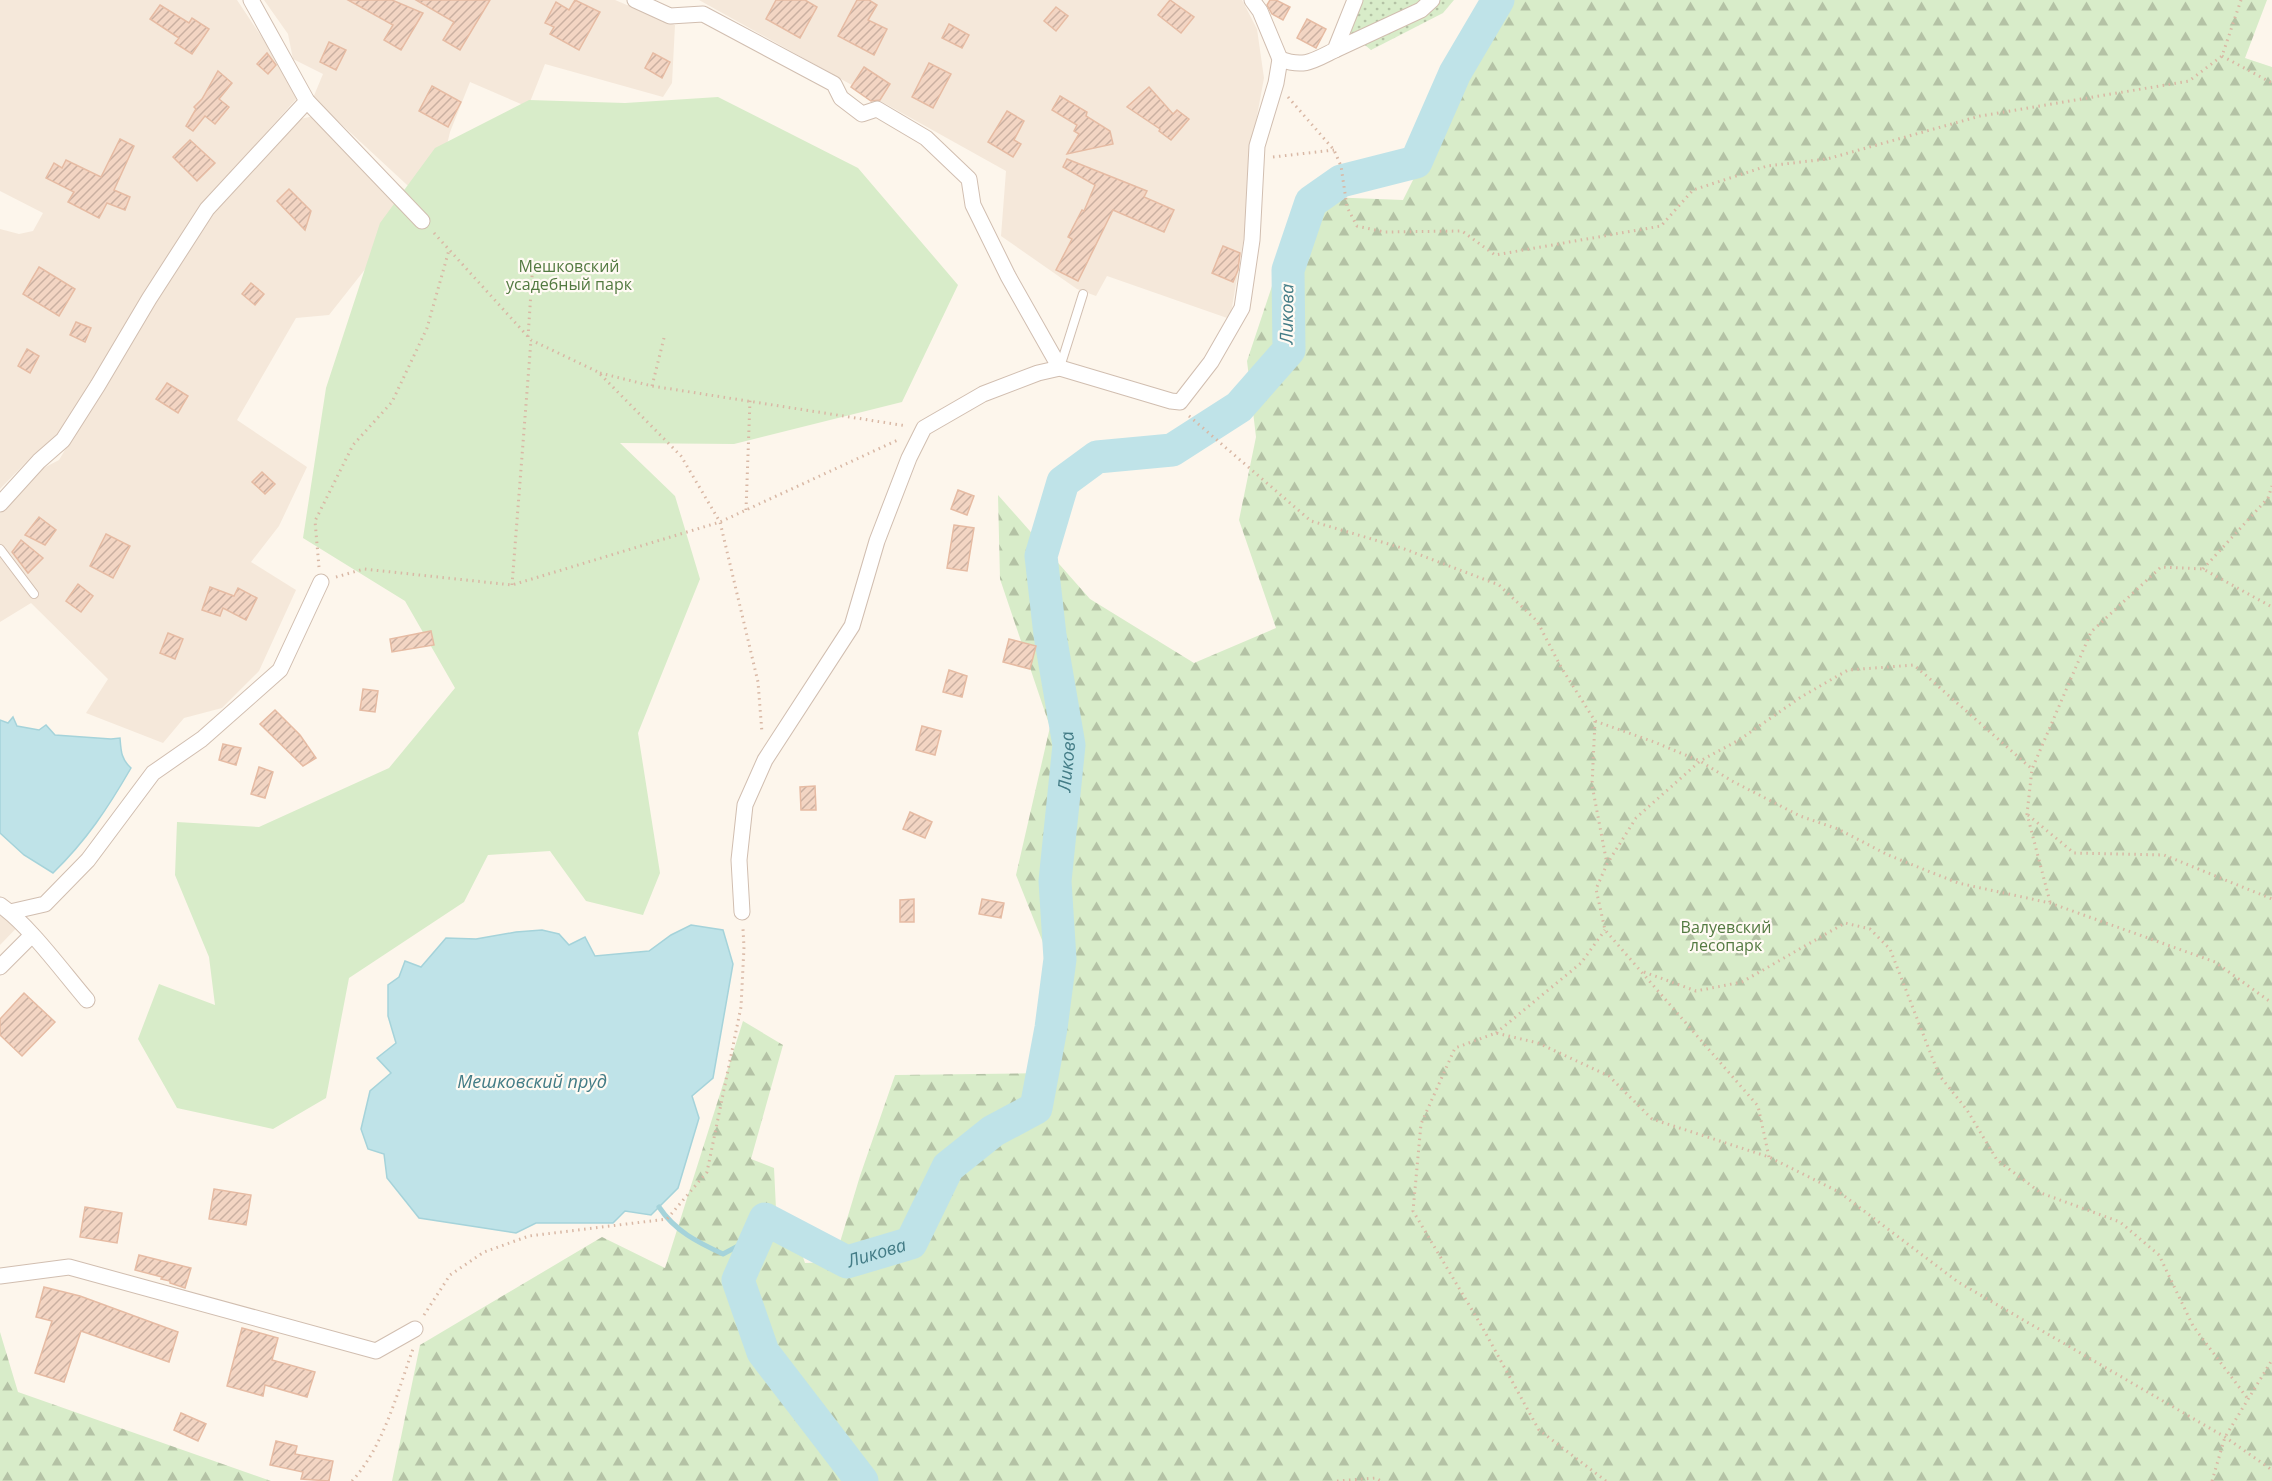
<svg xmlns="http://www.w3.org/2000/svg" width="2272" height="1481" viewBox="0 0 2272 1481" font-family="'Open Sans',sans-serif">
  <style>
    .residential { fill: #f5e8da }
    .grass { fill: url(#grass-dots) }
    .forest { fill: url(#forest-firs) }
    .park { fill: #d8ecc9 }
    .water { fill: #bfe3e8; stroke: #a5d3da; stroke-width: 1.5 }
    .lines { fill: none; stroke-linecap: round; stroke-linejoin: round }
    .stream { stroke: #a5d3da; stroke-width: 5 }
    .river { stroke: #bfe3e8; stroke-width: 33 }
    .building { fill: url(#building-hatch); stroke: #e6bba3; stroke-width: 1.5 }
    .lane-casing { stroke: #d1beb0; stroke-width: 10 }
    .street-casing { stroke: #d1beb0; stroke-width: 17 }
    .path { stroke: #d9b8a5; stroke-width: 3; stroke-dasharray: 1.5 4.5; stroke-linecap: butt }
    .lane { stroke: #fff; stroke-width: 8 }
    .street { stroke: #fff; stroke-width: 15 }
    .labels { text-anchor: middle; stroke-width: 4.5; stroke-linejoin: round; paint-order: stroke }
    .park-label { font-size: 16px; fill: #537a41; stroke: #fffaf3 }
    .water-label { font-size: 18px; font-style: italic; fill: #437c86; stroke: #fffaf3 }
  </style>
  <defs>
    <pattern id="grass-dots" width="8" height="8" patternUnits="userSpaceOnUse" patternTransform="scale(1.5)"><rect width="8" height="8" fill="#d8ecc9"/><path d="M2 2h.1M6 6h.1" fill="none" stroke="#b4c2a5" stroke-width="1.8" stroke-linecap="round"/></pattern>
    <pattern id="forest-firs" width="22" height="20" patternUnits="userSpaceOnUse" patternTransform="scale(1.5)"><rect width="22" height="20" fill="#d8ecc9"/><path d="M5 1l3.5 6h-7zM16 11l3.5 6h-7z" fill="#b4c2a5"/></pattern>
    <pattern id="building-hatch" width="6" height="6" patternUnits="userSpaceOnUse" patternTransform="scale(1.5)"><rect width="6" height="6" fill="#f3d5c3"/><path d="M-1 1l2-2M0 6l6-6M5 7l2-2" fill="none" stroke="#cab0a1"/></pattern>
  </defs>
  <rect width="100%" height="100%" fill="#fdf6ec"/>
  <!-- residential -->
  <g class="residential">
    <path d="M0,0H237L267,45L297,98L200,207L58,436L33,455L0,489V229L19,234L33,231L43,213L0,191Z"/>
    <path d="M264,0H615L675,25L672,83L663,97L545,64L528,107L470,82L450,132L432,208L313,98L323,74L293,59L288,34Z"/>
    <path d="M699,0H1242L1257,29L1264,78L1250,154L1246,225L1230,319L1107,276L1096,296L1077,289L1001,236L1006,171Z"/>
    <path d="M314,116L419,201L329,315L296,318L237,420L307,467L279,526L251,562L296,590L259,671L222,708L184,718L163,743L86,713L108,679L31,603L0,622V513L38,471L59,460L154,301L214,210L300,119Z"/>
    <path d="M0,904L25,919L0,945Z"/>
  </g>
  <!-- grass -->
  <path class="grass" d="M1357,0H1454L1443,13L1371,50L1345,29Z"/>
  <!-- forest -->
  <g class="forest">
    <path d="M1509,0H2267L2245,58L2272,67V1481H392L420,1345L602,1237L665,1268L743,1021L783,1045L751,1159L774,1168L776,1209L791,1221L805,1263L834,1262L860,1176L895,1075L1049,1073L1060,985L1016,875L1050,727L1000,579L998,495L1090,599L1194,663L1276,628L1239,520L1256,437L1247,361L1302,196L1403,200L1438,130L1476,43Z"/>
    <path d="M0,1332L18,1392L271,1481H0Z"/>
  </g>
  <!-- park -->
  <path class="park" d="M718,97L858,168L958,285L902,402L734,444L620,443L675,496L700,579L638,733L660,873L643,915L586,901L550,851L488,855L464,902L349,978L326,1098L273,1129L177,1108L138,1039L159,984L215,1005L209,957L175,875L177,822L259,827L389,768L455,688L405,601L303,538L326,388L380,223L435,148L529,100L625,103Z"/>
  <!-- water -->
  <g class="water">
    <path d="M13,717L17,726L39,730L46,725L55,735L111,739L120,738C121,751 121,759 131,768C108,808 86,841 53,873L24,855L0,833V720L8,723Z"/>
    <path d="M691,925L723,930L733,964L713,1078L692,1096L699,1118L678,1188L651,1215L625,1211L613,1223H536L516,1233L419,1218L387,1178L384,1154L368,1149L361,1129L370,1091L391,1073L377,1058L396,1043L388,1016V985L399,977L405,961L421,967L446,938L476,939L516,932L542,930L559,934L569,945L585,937L595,956L649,951L671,935Z"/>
  </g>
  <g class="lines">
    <!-- stream -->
    <path class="stream" d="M659,1207C675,1231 697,1242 723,1254L755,1237"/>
    <!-- river -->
    <path class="river" id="s1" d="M862,1481L763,1352L738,1280L765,1219L847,1262L911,1243L948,1167L993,1131L1036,1108L1051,1028L1060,959L1055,881L1069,745L1050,635L1041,556L1063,482L1097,457L1172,450L1239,407L1289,350L1288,270L1311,202L1341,181L1416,162L1455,73L1498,0"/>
  </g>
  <!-- building -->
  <g class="building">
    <path d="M348,0H392L423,13L401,50L384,40L393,25Z"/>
    <path d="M416,0H490L460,50L443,40L454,22Z"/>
    <path d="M575,0L600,12L579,50L550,34L554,27L545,23L556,2L569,10Z"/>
    <path d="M776,0H805L817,7L800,38L766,19Z"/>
    <path d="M857,0H869L877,5L868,20L887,29L874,55L838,36Z"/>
    <path d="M1170,0L1194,17L1181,33L1158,15Z"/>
    <path d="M1270,0H1276L1290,7L1283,20L1272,14L1267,5Z"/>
    <path d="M160,5L189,23L192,18L209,29L192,54L175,43L179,38L150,19Z"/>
    <path d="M1056,7L1068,16L1056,31L1044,21Z"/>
    <path d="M1307,19L1326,29L1316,48L1297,38Z"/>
    <path d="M949,24L969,35L962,48L942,38Z"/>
    <path d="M329,42L346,50L336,70L320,62Z"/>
    <path d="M267,53L276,65L268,74L257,64Z"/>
    <path d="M653,53L670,62L662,78L645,68Z"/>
    <path d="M929,63L951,74L933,108L912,97Z"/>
    <path d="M864,67L890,84L880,100L871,101L851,87Z"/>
    <path d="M218,71L232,83L219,99L229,107L215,124L205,116L193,131L186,126L196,109L194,107L202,99Z"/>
    <path d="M432,86L461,102L448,127L419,111Z"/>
    <path d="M1149,87L1173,114L1177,110L1189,119L1171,140L1159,131L1160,129L1127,107Z"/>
    <path d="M1060,96L1087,112L1086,116L1110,131L1113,144L1067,154L1079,134L1074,131L1077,125L1052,110Z"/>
    <path d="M1007,111L1024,121L1014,140L1021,144L1013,157L988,142Z"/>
    <path d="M120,139L134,146L114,190L130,197L125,210L107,203L99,218L68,202L74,192L46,178L54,163L62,168L66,160L101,177Z"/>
    <path d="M190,140L215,163L197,181L173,157Z"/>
    <path d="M1067,159L1147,191L1144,197L1174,210L1164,232L1113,210L1078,281L1056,270L1072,239L1068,237L1082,210L1084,211L1095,185L1063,167Z"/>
    <path d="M289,189L311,211L305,230L277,201Z"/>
    <path d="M1223,246L1240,253L1238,270L1233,282L1212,273Z"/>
    <path d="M39,267L75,289L59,316L23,294Z"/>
    <path d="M251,283L264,294L255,305L242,294Z"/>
    <path d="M76,322L91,328L85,342L70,335Z"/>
    <path d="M27,349L39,356L30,373L18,366Z"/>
    <path d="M167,383L188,396L178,413L156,399Z"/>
    <path d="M262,472L275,484L265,494L252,482Z"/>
    <path d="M958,490L974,496L967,515L951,509Z"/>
    <path d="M39,517L56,530L45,545L25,535Z"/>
    <path d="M954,525L974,528L967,571L947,568Z"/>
    <path d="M106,534L130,546L113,578L90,566Z"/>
    <path d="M21,540L43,558L28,573L12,552Z"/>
    <path d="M78,584L93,596L81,612L66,601Z"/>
    <path d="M210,587L234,596L238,588L257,598L246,620L223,608L220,616L202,610Z"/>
    <path d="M431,631L434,645L392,652L390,639Z"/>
    <path d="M168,633L183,639L175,659L160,653Z"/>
    <path d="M1009,639L1036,646L1030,669L1003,662Z"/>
    <path d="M949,670L967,676L962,697L943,692Z"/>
    <path d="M363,689L378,691L375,712L360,710Z"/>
    <path d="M275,710L300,735L316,758L303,766L260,724Z"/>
    <path d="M922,726L941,731L935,755L916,750Z"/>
    <path d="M223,744L241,748L236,765L219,760Z"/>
    <path d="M259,767L273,772L265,798L251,794Z"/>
    <path d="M815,786L816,810H801L800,787Z"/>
    <path d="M910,812L932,822L925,838L903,829Z"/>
    <path d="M914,899V922H900V900Z"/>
    <path d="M982,899L1004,903L1001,918L979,914Z"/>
    <path d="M24,993L55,1022L22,1056L0,1035V1019Z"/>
    <path d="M214,1189L251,1195L246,1225L209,1219Z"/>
    <path d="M85,1207L122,1213L117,1243L80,1237Z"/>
    <path d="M139,1255L191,1268L185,1288L170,1283V1281L161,1279L162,1277L135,1270Z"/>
    <path d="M44,1287L80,1296L178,1332L169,1362L81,1331L64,1382L35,1373L52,1321L36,1317Z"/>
    <path d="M242,1328L278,1338L272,1360L315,1372L307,1397L265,1385L263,1396L227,1386Z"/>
    <path d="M181,1413L206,1424L198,1441L174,1430Z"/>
    <path d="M276,1441L297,1446L295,1454L333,1461L329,1481L301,1479L303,1472L270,1465Z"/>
  </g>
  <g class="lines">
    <defs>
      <g id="lane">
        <path d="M1060,367L1083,294"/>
        <path d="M0,549L34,594"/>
      </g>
      <g id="street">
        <path d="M251,0L307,101L422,221"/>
        <path d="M635,0L670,16L703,14L834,84L841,98L862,114L877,109L926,138L969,179L973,205L1008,276L1060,368"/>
        <path d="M1335,50L1421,10L1432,0"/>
        <path d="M1280,59C1304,68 1313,61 1335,50L1355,0"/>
        <path d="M0,504L39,461L63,440L98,385L149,299L207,209L307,101"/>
        <path d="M0,905C29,925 63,972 87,1000"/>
        <path d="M10,912L45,904L88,860L153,773L202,739L280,670L321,582"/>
        <path d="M742,912L739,860L745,805L765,760L852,626L877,541L909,458L924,428L983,394L1038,373L1060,368L1171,401L1180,402L1211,362L1242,308L1252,240L1257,146L1276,83L1280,59L1260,11L1252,0"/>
        <path d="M0,967L32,935"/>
        <path d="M0,1276L69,1267L376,1351L415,1329"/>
      </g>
    </defs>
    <!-- lane casing -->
    <use href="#lane" class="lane-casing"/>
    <!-- street casing -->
    <use href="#street" class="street-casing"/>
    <!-- path -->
    <g class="path">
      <path d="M2222,56L2272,83"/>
      <path d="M1288,97L1334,150L1341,166L1347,207L1357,226L1384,232L1462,231L1495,255L1661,226L1693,190L1767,166L1827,159L1980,116L2189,81L2222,56L2241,0"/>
      <path d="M1273,157L1334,150"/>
      <path d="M434,233L531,340L598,372L681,456L720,522L758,682L762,733"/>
      <path d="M528,337L533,262"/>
      <path d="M600,373L652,386L907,426"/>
      <path d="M652,386L664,338"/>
      <path d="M1189,416L1311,521L1402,548L1499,585L1537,621L1561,667L1595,721L1654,742L1700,761L1732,781L1800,816L1838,829L1888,855L1958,883L2050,903L2215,962L2272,1003"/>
      <path d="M746,510L750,400"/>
      <path d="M319,567L315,521L353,445L392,402L427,328L449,250"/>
      <path d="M2203,569L2268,498L2272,486"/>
      <path d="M336,577L364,569L512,585L720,522L900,439"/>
      <path d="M512,585L531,340"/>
      <path d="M1595,721L1592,785L1607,864"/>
      <path d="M2028,815L2074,853L2164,855L2272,899"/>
      <path d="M2050,902L2027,814L2032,769L2091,632L2161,567L2203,569L2272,607"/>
      <path d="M1644,972L1696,991L1742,982L1845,923L1870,929L1890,949L1939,1075L1967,1110L1997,1160L2041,1193L2120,1222L2159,1255L2193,1326L2248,1399"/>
      <path d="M1496,1033L1581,963L1605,930"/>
      <path d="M1769,1157L1758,1106L1605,930L1596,889L1607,864L1636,818L1700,761L1739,740L1801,697L1848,670L1914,665L2032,769"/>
      <path d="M424,1315L450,1275L484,1252L529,1236L667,1219L707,1172L741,1007L744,947L743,929"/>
      <path d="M352,1481C384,1446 397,1393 413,1349"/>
      <path d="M1337,1481L1376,1478L1381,1481"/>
      <path d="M1606,1481L1539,1430L1481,1325L1413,1211L1421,1124L1455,1048L1496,1033L1538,1043L1609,1076L1652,1119L1769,1157L1839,1192L1958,1282L2225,1437L2272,1470"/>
      <path d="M2212,1481L2225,1437L2272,1360"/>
    </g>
    <!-- lane -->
    <use href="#lane" class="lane"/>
    <!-- street -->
    <use href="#street" class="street"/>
  </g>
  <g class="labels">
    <!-- park labels -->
    <g class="park-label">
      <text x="569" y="272">Мешковский<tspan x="569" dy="18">усадебный парк</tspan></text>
      <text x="1726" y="933">Валуевский<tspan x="1726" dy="18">лесопарк</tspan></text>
    </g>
    <!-- water labels -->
    <g class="water-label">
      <text transform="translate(1287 314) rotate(-89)" y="6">Ликова</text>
      <text dy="6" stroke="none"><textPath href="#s1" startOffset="1005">Ликова</textPath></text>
      <text x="532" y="1088">Мешковский пруд</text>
      <text dy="6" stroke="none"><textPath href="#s1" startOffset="429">Ликова</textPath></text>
    </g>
  </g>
</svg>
